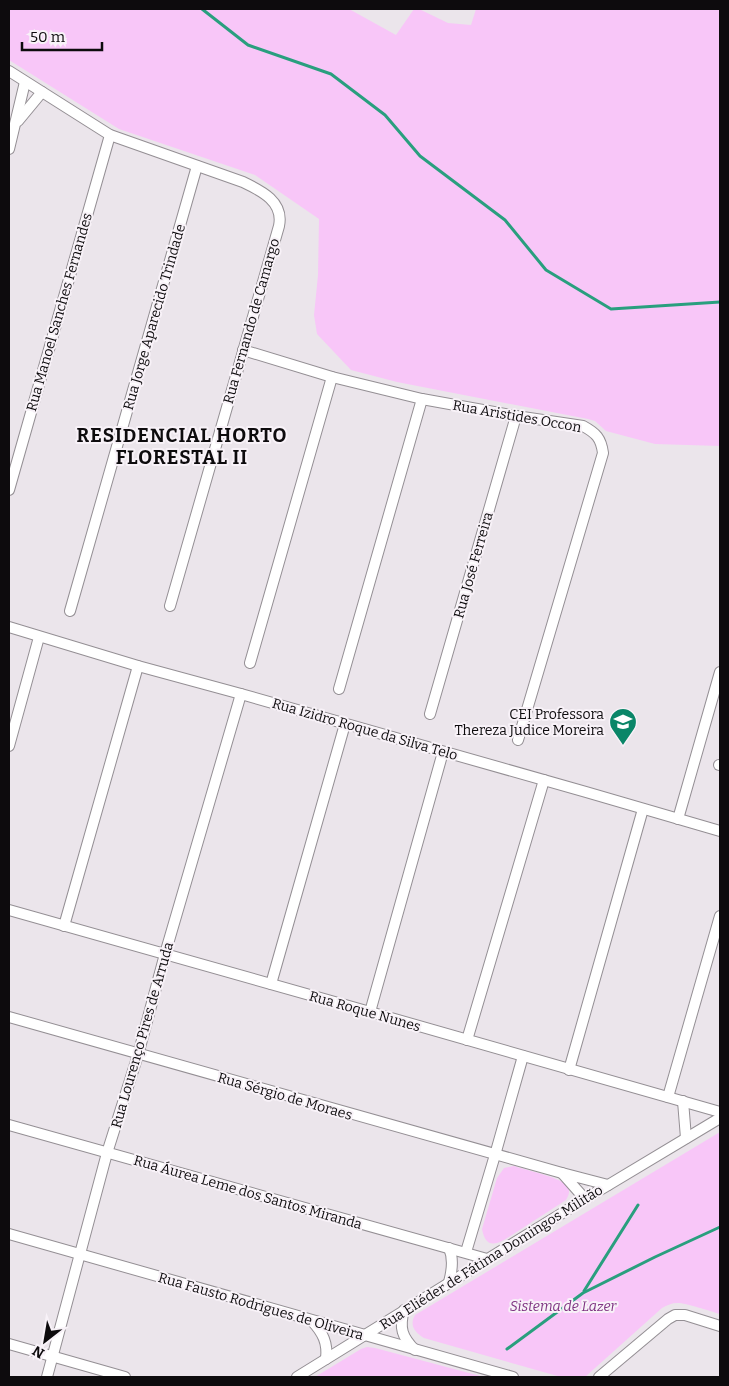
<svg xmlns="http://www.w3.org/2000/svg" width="729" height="1386" viewBox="0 0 729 1386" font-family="Bitter,serif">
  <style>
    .green { fill: #f8c6f8 }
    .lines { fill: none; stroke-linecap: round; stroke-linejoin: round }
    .stream { stroke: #299f7e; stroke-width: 3 }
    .street-casing { stroke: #948f94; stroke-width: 12 }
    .street { stroke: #fff; stroke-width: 10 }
    .labels { text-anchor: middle; stroke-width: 4; stroke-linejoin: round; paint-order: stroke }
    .street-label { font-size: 14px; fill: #0d0b0d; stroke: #f8f2f8 }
    .poi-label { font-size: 14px; fill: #0d0b0d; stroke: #f8f2f8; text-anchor: end }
    .park-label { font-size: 14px; font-style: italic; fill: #7f3482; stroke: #f8f2f8 }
    .district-label { font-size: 19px; font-weight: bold; letter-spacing: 1px; fill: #0d0b0d; stroke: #f8f2f8 }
  </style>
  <rect width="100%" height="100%" fill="#ebe5eb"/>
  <!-- green -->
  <g class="green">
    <path d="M9,9H349L396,35L414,9H419L448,23L471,25L476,9H720V446L655,444L606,431L595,421L588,419L397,382L351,370L317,334L314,315L318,275L319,219L255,175L119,129L9,60Z"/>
    <path d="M720,1132V1314C709,1311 687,1303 677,1303C672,1303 667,1305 662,1308L585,1377H561L424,1338C415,1332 409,1326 415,1315Z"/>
    <path d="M514,1166C525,1170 559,1177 566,1185C571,1190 569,1195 566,1200L504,1240C491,1247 485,1244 482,1229L497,1178L504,1168Z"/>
    <path d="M367,1347L375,1348L484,1377H315L361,1349Z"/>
  </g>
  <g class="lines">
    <!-- stream -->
    <g class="stream">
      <path d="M202,9L248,45L331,74L385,115L420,156L505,220L546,270L611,309L720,302"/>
      <path d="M584,1291L638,1205"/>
      <path d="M507,1349L583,1293L655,1257L720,1227"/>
    </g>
    <defs>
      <g id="street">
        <path d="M9,71L110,135L243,182C262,191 284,202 279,226L170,606"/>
        <path d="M18,121L42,92"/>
        <path d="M9,149L25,82"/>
        <path d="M243,350L332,377L422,399L516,416L583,426C596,433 601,438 603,453L518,740"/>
        <path d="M9,490L110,135"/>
        <path d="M70,611L197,166"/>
        <path d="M9,627L138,666L241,694L586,792L720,831"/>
        <path d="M250,663L332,377"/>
        <path d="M339,689L422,399"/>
        <path d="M430,714L516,416"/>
        <path d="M9,746L39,637"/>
        <path d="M719,765H720"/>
        <path d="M678,819L720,672"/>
        <path d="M9,910L370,1012L720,1112"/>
        <path d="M64,926L138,666"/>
        <path d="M271,984L345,724"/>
        <path d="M370,1012L443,752"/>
        <path d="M9,1017L562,1173"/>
        <path d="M467,1040L544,780"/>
        <path d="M569,1070L643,809"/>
        <path d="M668,1097L720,916"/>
        <path d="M683,1101L686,1138"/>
        <path d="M9,1125L487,1259"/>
        <path d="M585,1199L562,1173L608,1185"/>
        <path d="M9,1234L513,1377"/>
        <path d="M449,1248C454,1259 452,1271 449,1282"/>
        <path d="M466,1252L495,1155L523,1056"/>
        <path d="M404,1310C399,1328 402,1337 415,1350"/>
        <path d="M312,1321C323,1333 328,1343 326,1359"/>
        <path d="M9,1344L125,1377"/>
        <path d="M47,1377L107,1153L138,1055L165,954L241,694"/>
        <path d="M297,1377L585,1199L720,1118"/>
        <path d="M599,1377L668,1319L675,1315H685L720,1326"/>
      </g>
    </defs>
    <!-- street casing -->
    <use href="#street" class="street-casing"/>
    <!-- street -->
    <use href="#street" class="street"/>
  </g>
  <!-- icons -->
  <defs>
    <symbol id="school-pin" viewBox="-11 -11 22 30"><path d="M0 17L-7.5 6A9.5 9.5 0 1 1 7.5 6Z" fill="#0a8668" stroke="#f8f2f8"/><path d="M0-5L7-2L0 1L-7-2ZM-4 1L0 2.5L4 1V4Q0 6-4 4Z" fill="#fff"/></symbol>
  </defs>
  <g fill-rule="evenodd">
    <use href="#school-pin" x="607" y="706" width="32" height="43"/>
  </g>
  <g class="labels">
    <!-- street labels -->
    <g class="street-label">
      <text transform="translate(59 312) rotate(-74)" y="5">Rua Manoel Sanches Fernandes</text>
      <text transform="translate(154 317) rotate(-74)" y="5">Rua Jorge Aparecido Trindade</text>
      <text transform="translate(251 321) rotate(-74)" y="5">Rua Fernando de Camargo</text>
      <text transform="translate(517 416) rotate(10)" y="5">Rua Aristides Occon</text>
      <text transform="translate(473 565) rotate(-74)" y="5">Rua José Ferreira</text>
      <text transform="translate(365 729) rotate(16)" y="5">Rua Izidro Roque da Silva Telo</text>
      <text transform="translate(365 1011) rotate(16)" y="5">Rua Roque Nunes</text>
      <text transform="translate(142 1035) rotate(-74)" y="5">Rua Lourenço Pires de Arruda</text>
      <text transform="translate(285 1096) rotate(16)" y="5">Rua Sérgio de Moraes</text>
      <text transform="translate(248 1192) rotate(16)" y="5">Rua Áurea Leme dos Santos Miranda</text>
      <text transform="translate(491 1257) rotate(-32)" y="5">Rua Eliéder de Fátima Domingos Militão</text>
      <text transform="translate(261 1306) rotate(16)" y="5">Rua Fausto Rodrigues de Oliveira</text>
    </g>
    <!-- poi labels -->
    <g class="poi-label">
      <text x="604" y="719">CEI Professora<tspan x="604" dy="16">Thereza Judice Moreira</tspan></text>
    </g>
    <!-- park labels -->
    <g class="park-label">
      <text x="563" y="1311">Sistema de Lazer</text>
    </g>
    <!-- district labels -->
    <g class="district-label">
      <text x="182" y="442">RESIDENCIAL HORTO<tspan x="182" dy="22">FLORESTAL II</tspan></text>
    </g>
  </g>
  <!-- border -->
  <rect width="729" height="1386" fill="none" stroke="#0d0b0d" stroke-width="20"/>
  <!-- north arrow -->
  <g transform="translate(45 1341) rotate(211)" stroke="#f8f2f8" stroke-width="4" paint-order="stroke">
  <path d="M0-4L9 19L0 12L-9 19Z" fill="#0d0b0d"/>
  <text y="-8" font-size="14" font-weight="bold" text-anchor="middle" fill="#0d0b0d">N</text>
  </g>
  <!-- scale -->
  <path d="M22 42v8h80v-8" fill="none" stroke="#0d0b0d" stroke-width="2.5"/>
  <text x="30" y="42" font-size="15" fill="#0d0b0d" stroke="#f8f2f8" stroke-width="4" paint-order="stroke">50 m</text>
</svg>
